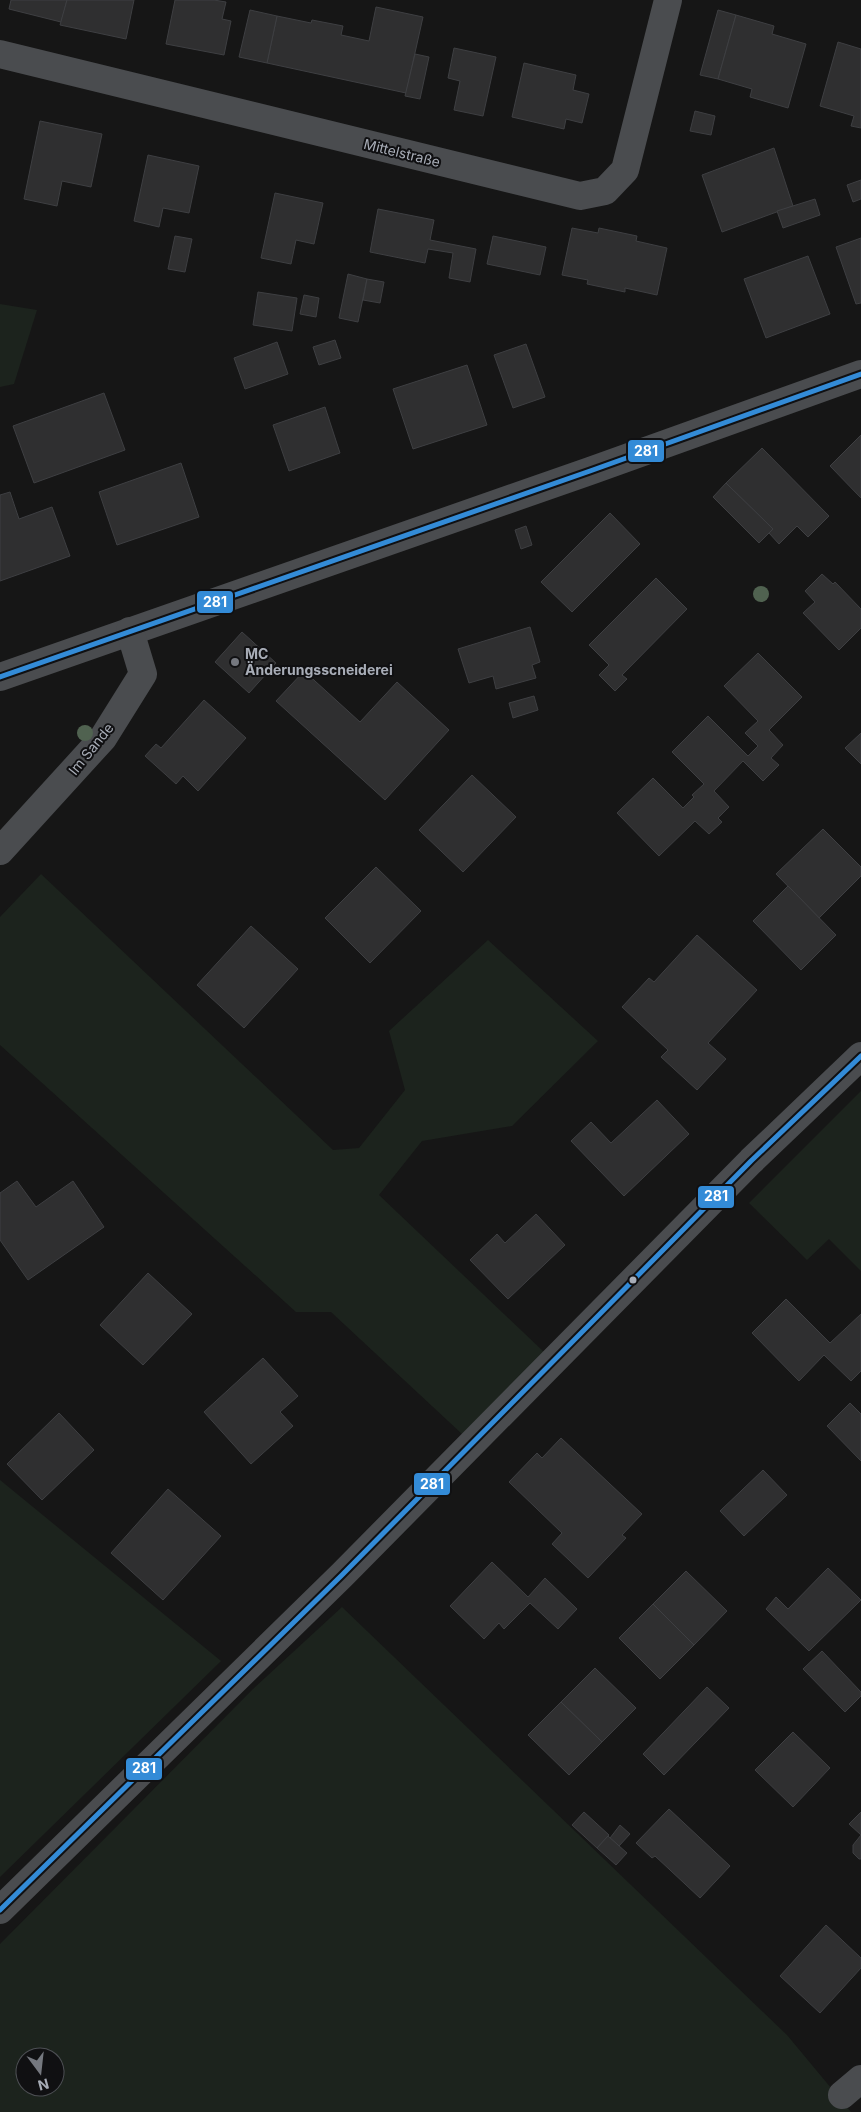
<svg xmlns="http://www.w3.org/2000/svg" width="861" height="2112" viewBox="0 0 861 2112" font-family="Inter,sans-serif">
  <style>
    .green { fill: #1c231d; fill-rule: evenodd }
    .building { fill: #2f2f30; stroke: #3e3f42 }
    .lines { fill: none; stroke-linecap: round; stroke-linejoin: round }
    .minor { stroke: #4a4c4f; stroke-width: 28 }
    .bus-1-casing { stroke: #101012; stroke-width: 9 }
    .bus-1 { stroke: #338bd7; stroke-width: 5 }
    .tree { fill: #506250 }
    .poi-dot { fill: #75787f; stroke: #101012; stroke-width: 2 }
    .bus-dot { fill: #a8adb7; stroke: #101012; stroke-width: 2 }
    .labels { text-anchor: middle; stroke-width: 4; stroke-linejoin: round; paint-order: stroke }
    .street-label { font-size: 14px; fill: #a8adb7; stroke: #101012 }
    .poi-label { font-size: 14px; font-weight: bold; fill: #a8adb7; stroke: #101012; text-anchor: start }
    .line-badge { stroke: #101012; stroke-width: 2 }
    .badge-label { font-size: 14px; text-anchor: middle; font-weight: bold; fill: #fff }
  </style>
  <rect width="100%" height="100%" fill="#161616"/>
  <!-- green -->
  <g class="green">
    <path d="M0,304L37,310L14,384L0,387Z"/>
    <path d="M41,874L333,1150L359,1148L405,1090L389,1031L488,940L598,1041L512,1126L422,1141L379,1195L544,1352L462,1434L331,1312H296L0,1045V917Z"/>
    <path d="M861,1091V1271L829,1239L807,1260L749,1203Z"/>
    <path d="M0,1480L221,1661L0,1877Z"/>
    <path d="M342,1607L787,2035L851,2112H0V1944L253,1689ZM25,2057H55V2087H25Z"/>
  </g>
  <!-- building -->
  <g class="building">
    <path d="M11,0H67L61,22L9,9Z"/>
    <path d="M67,0H134L126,39L60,25Z"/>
    <path d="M175,0H214L226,2L222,19L231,21L224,55L166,44Z"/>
    <path d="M376,7L423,17L406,93L267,63L277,16L311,23L312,20L343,26L341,35L369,41Z"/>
    <path d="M250,10L277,16L267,63L239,57Z"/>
    <path d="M718,10L736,15L718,79L700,75Z"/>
    <path d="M736,15L774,26L772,34L806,44L788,108L750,97L752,89L718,79Z"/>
    <path d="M838,42L861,49V128L851,126L854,116L820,106Z"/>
    <path d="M454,48L496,57L483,116L454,110L460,81L448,78Z"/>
    <path d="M415,54L429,57L420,99L405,96Z"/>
    <path d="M524,63L576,75L573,90L589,94L582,123L566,119L564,129L512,117Z"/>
    <path d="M695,111L715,116L711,135L690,131Z"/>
    <path d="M40,121L102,134L91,187L62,181L57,206L24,199Z"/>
    <path d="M774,148L793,206L722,232L702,175Z"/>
    <path d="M148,155L199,166L189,213L163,208L159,227L134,221Z"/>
    <path d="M861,180V199L853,202L847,185Z"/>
    <path d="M275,193L323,203L314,244L296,240L291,264L261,258Z"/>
    <path d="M815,199L820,215L783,228L777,211Z"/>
    <path d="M378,209L434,220L430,240L476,249L470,282L449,278L453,253L428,249L425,263L370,252Z"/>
    <path d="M572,228L598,233L599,228L637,236L636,241L667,248L657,295L625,288V292L587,284L588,280L562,275Z"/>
    <path d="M175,236L192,239L185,272L168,269Z"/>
    <path d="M493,236L546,247L540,275L487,264Z"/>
    <path d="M861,238V303L856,304L836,247Z"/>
    <path d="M808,256L830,314L766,338L744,279Z"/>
    <path d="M348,274L367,279L358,322L339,318Z"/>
    <path d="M367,279L384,282L380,303L363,300Z"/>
    <path d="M258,292L297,298L292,331L253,325Z"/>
    <path d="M304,295L319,298L316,317L300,314Z"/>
    <path d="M335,340L341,358L319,365L313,347Z"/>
    <path d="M277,342L288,374L245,389L234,358Z"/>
    <path d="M526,344L545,397L513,408L494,355Z"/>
    <path d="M467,365L487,425L413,449L393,389Z"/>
    <path d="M104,393L125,450L34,483L13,426Z"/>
    <path d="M325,407L340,453L289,471L273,425Z"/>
    <path d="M861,435V498L830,466Z"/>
    <path d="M762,448L829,516L808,537L797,526L779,544L769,533L773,529L726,483Z"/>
    <path d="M181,463L199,517L117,545L99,492Z"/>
    <path d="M726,483L773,529L759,543L713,497Z"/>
    <path d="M10,492L19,519L52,507L70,556L0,581V495Z"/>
    <path d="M610,513L640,544L572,612L541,582Z"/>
    <path d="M526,526L532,545L521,549L515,530Z"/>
    <path d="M822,574L833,584L835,582L861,609V628L839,650L803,613L815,602L805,591Z"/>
    <path d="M656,578L687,609L622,675L627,679L615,691L599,675L609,665L589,645Z"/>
    <path d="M530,627L540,662L532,665L536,678L496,689L493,676L469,683L458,649Z"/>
    <path d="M242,632L276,663L249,693L215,662Z"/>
    <path d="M758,653L802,697L769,730L783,745L771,758L779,765L763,781L743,761L714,791L729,807L718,818L722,822L709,834L695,821L659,856L617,813L653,778L683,808L694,797L692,795L704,784L672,752L708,716L748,756L758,746L745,733L758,721L724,686Z"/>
    <path d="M304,671L360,722L397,682L449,730L385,800L276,701Z"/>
    <path d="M534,696L538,710L513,718L509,703Z"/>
    <path d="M204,700L246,738L198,791L183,776L176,784L145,756L156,744L161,748Z"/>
    <path d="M861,733V764L845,748Z"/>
    <path d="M472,775L516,817L463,872L419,830Z"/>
    <path d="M823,829L861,867V876L819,918L776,874Z"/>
    <path d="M376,867L421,911L370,963L325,918Z"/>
    <path d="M788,886L836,935L801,970L753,921Z"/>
    <path d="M251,926L298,969L244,1028L197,985Z"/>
    <path d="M697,935L757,990L708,1043L726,1059L697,1090L661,1057L668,1050L622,1007L649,978L654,982Z"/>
    <path d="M657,1100L689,1134L624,1196L571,1141L591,1122L611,1143Z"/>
    <path d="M17,1181L36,1207L73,1181L104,1227L28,1280L0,1240V1193Z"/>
    <path d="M536,1214L565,1245L508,1299L470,1260L497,1234L505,1243Z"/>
    <path d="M148,1273L192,1314L143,1365L100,1325Z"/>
    <path d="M786,1299L830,1343L861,1314V1371L851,1381L824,1355L799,1381L752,1333Z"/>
    <path d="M263,1358L298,1396L280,1412L293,1426L251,1464L204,1412Z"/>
    <path d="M850,1403L861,1414V1461L827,1426Z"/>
    <path d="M59,1413L94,1450L42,1500L7,1464Z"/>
    <path d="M561,1438L642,1514L622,1535L626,1538L588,1578L552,1544L562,1533L509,1482L537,1453L542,1458Z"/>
    <path d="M763,1470L787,1495L744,1536L720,1511Z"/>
    <path d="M168,1489L221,1536L163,1600L111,1553Z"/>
    <path d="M492,1562L528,1597L545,1578L577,1609L558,1629L530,1603L504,1629L499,1623L484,1639L450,1606Z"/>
    <path d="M828,1568L861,1600L809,1651L766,1609L776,1597L788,1609Z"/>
    <path d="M686,1571L727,1611L694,1645L653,1604Z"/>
    <path d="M653,1604L694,1645L660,1679L619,1638Z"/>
    <path d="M822,1651L861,1692V1696L845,1712L803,1669Z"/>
    <path d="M595,1668L636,1708L602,1742L561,1702Z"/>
    <path d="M707,1687L729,1708L664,1775L643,1754Z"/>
    <path d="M561,1702L602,1742L569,1775L528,1735Z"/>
    <path d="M793,1732L830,1768L793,1807L755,1770Z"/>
    <path d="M669,1809L730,1866L700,1898L655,1856L652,1858L636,1843Z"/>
    <path d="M584,1812L609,1835L597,1848L572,1825Z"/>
    <path d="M861,1812V1835L849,1824Z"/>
    <path d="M620,1825L630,1834L619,1846L610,1838Z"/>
    <path d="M861,1835V1859H859L853,1853V1845Z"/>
    <path d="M608,1836L627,1853L616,1865L597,1848Z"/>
    <path d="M826,1925L861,1958V1968L820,2013L780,1976Z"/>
  </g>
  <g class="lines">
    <!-- minor -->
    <g class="minor">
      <path d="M0,54L580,196L605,191L625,170L668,0"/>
      <path d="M0,677L590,471L861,374"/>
      <path d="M0,851L103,738L143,674L130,631"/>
      <path d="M0,1910L342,1575L751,1161L861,1056"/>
      <path d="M842,2095L861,2079"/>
    </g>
    <defs>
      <g id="bus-1">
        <path d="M0,677L590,471L861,374"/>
        <path d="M0,1910L342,1575L751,1161L861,1056"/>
      </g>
    </defs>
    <!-- bus-1 casing -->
    <use href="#bus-1" class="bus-1-casing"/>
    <!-- bus-1 -->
    <use href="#bus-1" class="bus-1"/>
  </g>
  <!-- trees -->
  <g class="tree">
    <circle cx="761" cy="594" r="8"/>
    <circle cx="85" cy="733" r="8"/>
  </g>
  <!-- markers -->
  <circle class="poi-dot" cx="235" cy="662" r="5"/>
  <circle class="bus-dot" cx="633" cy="1280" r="4.5"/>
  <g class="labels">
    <!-- street labels -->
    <g class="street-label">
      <text transform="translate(402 153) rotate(14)" y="5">Mittelstraße</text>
      <text transform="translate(91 749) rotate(-51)" y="5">Im Sande</text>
    </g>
    <!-- poi labels -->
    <g class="poi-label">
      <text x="245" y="659">MC<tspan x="245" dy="16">Änderungsscneiderei</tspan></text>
    </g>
  </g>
  <g class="line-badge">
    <rect x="627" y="439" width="38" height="24" rx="5" fill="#338bd7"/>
    <rect x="196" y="590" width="38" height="24" rx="5" fill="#338bd7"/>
    <rect x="697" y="1185" width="38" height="24" rx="5" fill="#338bd7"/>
    <rect x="413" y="1472" width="38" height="24" rx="5" fill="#338bd7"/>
    <rect x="125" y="1757" width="38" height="24" rx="5" fill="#338bd7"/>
  </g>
  <g class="badge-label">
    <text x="646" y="456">281</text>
    <text x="215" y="607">281</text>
    <text x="716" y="1201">281</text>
    <text x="432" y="1489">281</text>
    <text x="144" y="1773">281</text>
  </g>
  <!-- north arrow -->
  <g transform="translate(40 2072) rotate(165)"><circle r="24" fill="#101012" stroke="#4d4f54"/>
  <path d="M0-4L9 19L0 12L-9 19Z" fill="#75787f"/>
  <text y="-8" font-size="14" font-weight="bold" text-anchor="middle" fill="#a8adb7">N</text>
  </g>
</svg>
